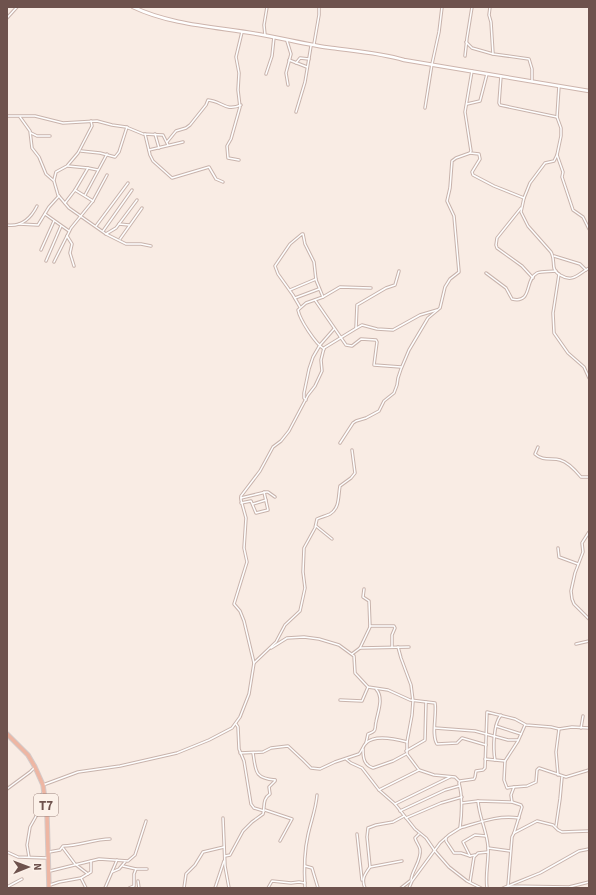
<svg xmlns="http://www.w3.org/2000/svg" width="596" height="895" viewBox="0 0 596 895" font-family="'Source Sans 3',sans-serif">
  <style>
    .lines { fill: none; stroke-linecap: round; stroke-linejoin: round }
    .minor-casing { stroke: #c8b3ac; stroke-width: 3.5 }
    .secondary-casing { stroke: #cdb4ac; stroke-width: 4.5 }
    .trunk-casing { stroke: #d4cbca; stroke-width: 5.5 }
    .minor { stroke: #fff; stroke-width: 1.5 }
    .secondary { stroke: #fff; stroke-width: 2.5 }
    .trunk { stroke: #eeb6a3; stroke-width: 3.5 }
    .labels { text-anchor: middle; stroke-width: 3; stroke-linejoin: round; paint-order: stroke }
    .shield { fill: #fcf1e9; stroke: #99827c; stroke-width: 1 }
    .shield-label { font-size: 13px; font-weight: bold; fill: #6e524d }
  </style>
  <rect width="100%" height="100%" fill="#f9ece4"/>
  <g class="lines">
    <defs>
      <g id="minor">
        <path d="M490,7L489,15L491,22L493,54"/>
        <path d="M7,18L17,7"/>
        <path d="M265,35L264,25L267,7"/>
        <path d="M287,41L291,54L286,73L288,85"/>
        <path d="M466,42L472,48L493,54L529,59L532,69V81"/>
        <path d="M314,44L319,15V7"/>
        <path d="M465,56L467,38L472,7"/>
        <path d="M289,60L307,67"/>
        <path d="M296,63L300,58L309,59"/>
        <path d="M266,74L272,56L274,37"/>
        <path d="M501,76L499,103L500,105L557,117"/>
        <path d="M559,86L557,117L561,128V136L557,155L554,161L545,163L530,183L524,198L521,212L528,226L551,252C554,257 553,262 554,268C555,272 557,273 560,275C573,283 578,274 589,268"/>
        <path d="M467,104L480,101L487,74"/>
        <path d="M425,108L432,64L439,32L442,7"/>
        <path d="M296,112L305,82L311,46"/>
        <path d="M7,116H35L63,123L97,121L112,125L126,127L143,134L163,135L168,145"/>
        <path d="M20,117L30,131L32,148L39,157L46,174L54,181L58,195L69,208L106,234L126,244H141L151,246"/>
        <path d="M31,133L37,136H50"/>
        <path d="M145,134L150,155L153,161L172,178L209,167L216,179L223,182"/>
        <path d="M155,134L159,148"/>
        <path d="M167,142L176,131L186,128L190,125L206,105L208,100C222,101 225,112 241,105"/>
        <path d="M149,150L183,142"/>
        <path d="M81,151L100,153L115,157L119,152L127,127"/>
        <path d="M470,153L479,154L480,159L472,172L473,175L494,186L524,198"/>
        <path d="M557,155L563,172L562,177L573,210L583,217L589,229"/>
        <path d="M239,160L228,158L227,146L231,139L240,107L238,90L239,73L236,57L242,32"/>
        <path d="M68,166L88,168L98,170"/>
        <path d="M54,180L56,172L67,166L78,153L92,126L91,121"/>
        <path d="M75,190L93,201"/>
        <path d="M85,195L107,154"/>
        <path d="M65,203L75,190L88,168"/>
        <path d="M521,208L497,238L496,245L497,248L522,266L533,278"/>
        <path d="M45,214L69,231"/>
        <path d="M19,224L38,225L49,207L59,196"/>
        <path d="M119,224L129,225"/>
        <path d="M7,225C22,227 31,218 37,206"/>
        <path d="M96,226L128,183"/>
        <path d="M103,231L132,190"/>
        <path d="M106,234L116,228L137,200"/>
        <path d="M67,236L72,244L70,253L74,266"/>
        <path d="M120,239L142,208"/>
        <path d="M41,250L54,221"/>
        <path d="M554,256L580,264L586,270"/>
        <path d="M46,261L61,226"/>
        <path d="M54,262L71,228L93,201L107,175"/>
        <path d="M486,273L506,288L512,299C533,304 524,280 537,273C542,271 550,272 556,271"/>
        <path d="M559,274L553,313L554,333L568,353L584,367L589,378"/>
        <path d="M290,290L316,279"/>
        <path d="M295,298L319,289"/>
        <path d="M315,300L346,345L352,346L361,339L376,340L377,342L374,365L401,367"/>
        <path d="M300,307L293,295L278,274L275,266L290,244L302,234H303L305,244L314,262L316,280L323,297"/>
        <path d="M356,328L357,305L386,288L395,285L399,271"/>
        <path d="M324,349C315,343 300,320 298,310L306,303L323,297L340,287L371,288"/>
        <path d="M306,400L304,398V393L309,369L313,357L320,345L334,329"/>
        <path d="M340,443L353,423L356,421L366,418L379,411L384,401L394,393L397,385L398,378L401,369L409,350L428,318L440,308L445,287L450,279L459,272L454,216L447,201L450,188L452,161L456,158L470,153L471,151L465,112L472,71"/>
        <path d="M538,447L535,454C542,461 552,458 560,460C568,462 576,471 581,477H589"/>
        <path d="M241,498L266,492H268L275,497"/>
        <path d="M241,503L251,501L256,513L268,510L264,492"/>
        <path d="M253,504L266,500"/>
        <path d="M316,526L332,539"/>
        <path d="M589,532L582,543L583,552L575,573L571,591L572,599L574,604L589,619"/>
        <path d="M558,548L559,557L578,564"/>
        <path d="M370,626H394L395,628L392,635V647"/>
        <path d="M576,644L589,641"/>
        <path d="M398,647L401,658L411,685L413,701L412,715L407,742V754L419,770L434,775L455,777L459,781"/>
        <path d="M271,648L287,638L304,637L319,639L339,645L354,656L355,673L368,687L388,690L410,700L435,703C437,714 431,735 437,744L457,743L462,738L486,745"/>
        <path d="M360,648L409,647"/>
        <path d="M352,654L360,648L370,627L369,601L363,597L364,589"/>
        <path d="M254,663L276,642L285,625L300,611L305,588L303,572L304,548L315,528L317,519C321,517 326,516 330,514C340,508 338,496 340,486L351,478L355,473L352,450"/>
        <path d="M340,700L362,701L368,687"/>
        <path d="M236,724L238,727L239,749L244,761L251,804L254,808L264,811"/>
        <path d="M496,726L521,734"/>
        <path d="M435,728L475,731L508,740H518"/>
        <path d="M581,728L583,716"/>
        <path d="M366,743L368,734C370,733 372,733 374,731C376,729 375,725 376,722C378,711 384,698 376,689"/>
        <path d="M363,749C363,758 364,765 373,768L393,761L406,754"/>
        <path d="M406,751L425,740L426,702"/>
        <path d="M240,753L263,752L271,748L288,746L303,760L311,768L320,769L335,762L359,754C362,751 363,746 366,743C375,734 396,739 407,742"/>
        <path d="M253,753C256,771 254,778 275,780"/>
        <path d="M346,759L351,763L362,768L379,790L395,804L415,829L426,838L435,851L449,867L467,881L481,888"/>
        <path d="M485,759L505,761"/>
        <path d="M495,760C493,749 493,724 501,715"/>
        <path d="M558,775L556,752L559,729"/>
        <path d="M43,785L78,772L120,766L177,753L209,740L232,728L240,717L249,694L254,663L244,621L240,611L234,604L247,562L244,548L246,518L241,500V496L260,471L273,447L281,441L289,431L308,395L315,386L322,371L321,360L324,348L355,329L362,325L377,329L393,330L420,315L437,310"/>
        <path d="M514,787L507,788L504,780L505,761L518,741L525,725"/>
        <path d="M7,789L30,772L34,768"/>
        <path d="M379,790L419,770"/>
        <path d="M478,801C479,817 487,831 488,847C489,861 485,874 487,888"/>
        <path d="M462,803L478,801L512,802"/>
        <path d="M395,804L450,777"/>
        <path d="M265,810L292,819L280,841"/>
        <path d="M400,811L445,790L459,786"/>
        <path d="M223,818L225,866L229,888"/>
        <path d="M406,818L441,803L462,797"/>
        <path d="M556,826L560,799L562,777"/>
        <path d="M460,828C481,822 497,815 519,818"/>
        <path d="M589,831L562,832L558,830L553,825L537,821L514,833L512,837L508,886L569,887L589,882"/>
        <path d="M514,833L522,807L521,805L512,802L511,795L514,787L527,786L536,782L537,770L539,768L566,777L589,770"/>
        <path d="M357,834L362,880"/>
        <path d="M446,838V841L454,853H461L470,856L475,855"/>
        <path d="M63,848L75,864L88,874"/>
        <path d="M488,848L510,851"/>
        <path d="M7,852L18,857L48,858"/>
        <path d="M49,852L60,850L63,846C79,846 94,839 110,839"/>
        <path d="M225,856L230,855L243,831L252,822L263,814C265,807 262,799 270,794L269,787L275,781V780"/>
        <path d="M470,856L463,842L475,835L486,836"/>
        <path d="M29,857L27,845L30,827L39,811L41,796L43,793"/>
        <path d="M123,866L136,869H147"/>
        <path d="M305,866L312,868L318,888"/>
        <path d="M370,867L367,837L368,828L376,825L393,822L404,816"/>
        <path d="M50,871L99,859L128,861L135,855L146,821"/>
        <path d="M112,872L119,869L125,862"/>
        <path d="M81,878L86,888"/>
        <path d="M411,880C412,870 422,860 420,849C419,845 416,842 415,838L419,834"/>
        <path d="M138,881L139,888"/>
        <path d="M470,882L474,857L478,853L488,852"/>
        <path d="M50,885L59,882L81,878L91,872V861"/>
        <path d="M7,887L22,879"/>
        <path d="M105,888L117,860"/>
        <path d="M129,888L134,886V874L136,869"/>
        <path d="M184,888L186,874L195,865L203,852L224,847"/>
        <path d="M215,888L224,861"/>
        <path d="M268,888L272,881L291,883L299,882L305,883"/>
        <path d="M305,888C304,871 304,852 308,835C311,821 316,809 317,795"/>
        <path d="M365,888C361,879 365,874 370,867L402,861"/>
        <path d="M401,888L410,881"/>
        <path d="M409,888L412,881L440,843L449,835L460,828C462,813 463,798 459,783L460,781L474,779L475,777L476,771L483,770L485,768L487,712L515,719L526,725L551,727L559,729L572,727L589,728"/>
        <path d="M503,888L540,873L579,851L589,849"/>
      </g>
      <path id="secondary" d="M133,7C173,26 220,27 263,35C286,39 309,45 332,48C355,51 381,53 404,60L589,91"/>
      <path id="trunk" d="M7,734L28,755L35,767L43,785L47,815L49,888"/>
    </defs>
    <!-- minor casing -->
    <use href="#minor" class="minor-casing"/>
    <!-- secondary casing -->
    <use href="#secondary" class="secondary-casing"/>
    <!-- trunk casing -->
    <use href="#trunk" class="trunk-casing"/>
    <!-- minor -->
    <use href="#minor" class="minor"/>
    <!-- secondary -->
    <use href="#secondary" class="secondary"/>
    <!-- trunk -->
    <use href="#trunk" class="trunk"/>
  </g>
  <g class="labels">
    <!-- shield labels -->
    <rect class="shield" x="34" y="794" width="24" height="22" rx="3"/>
    <g class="shield-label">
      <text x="46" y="810">T7</text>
    </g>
  </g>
  <!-- border -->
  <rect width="596" height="895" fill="none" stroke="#6e524d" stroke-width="16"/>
  <!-- north arrow -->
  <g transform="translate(28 867) rotate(89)" stroke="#fcf1e9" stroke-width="3" paint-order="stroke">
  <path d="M0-3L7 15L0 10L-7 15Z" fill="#6e524d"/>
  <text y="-6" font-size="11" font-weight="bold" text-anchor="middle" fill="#6e524d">N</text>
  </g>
</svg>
